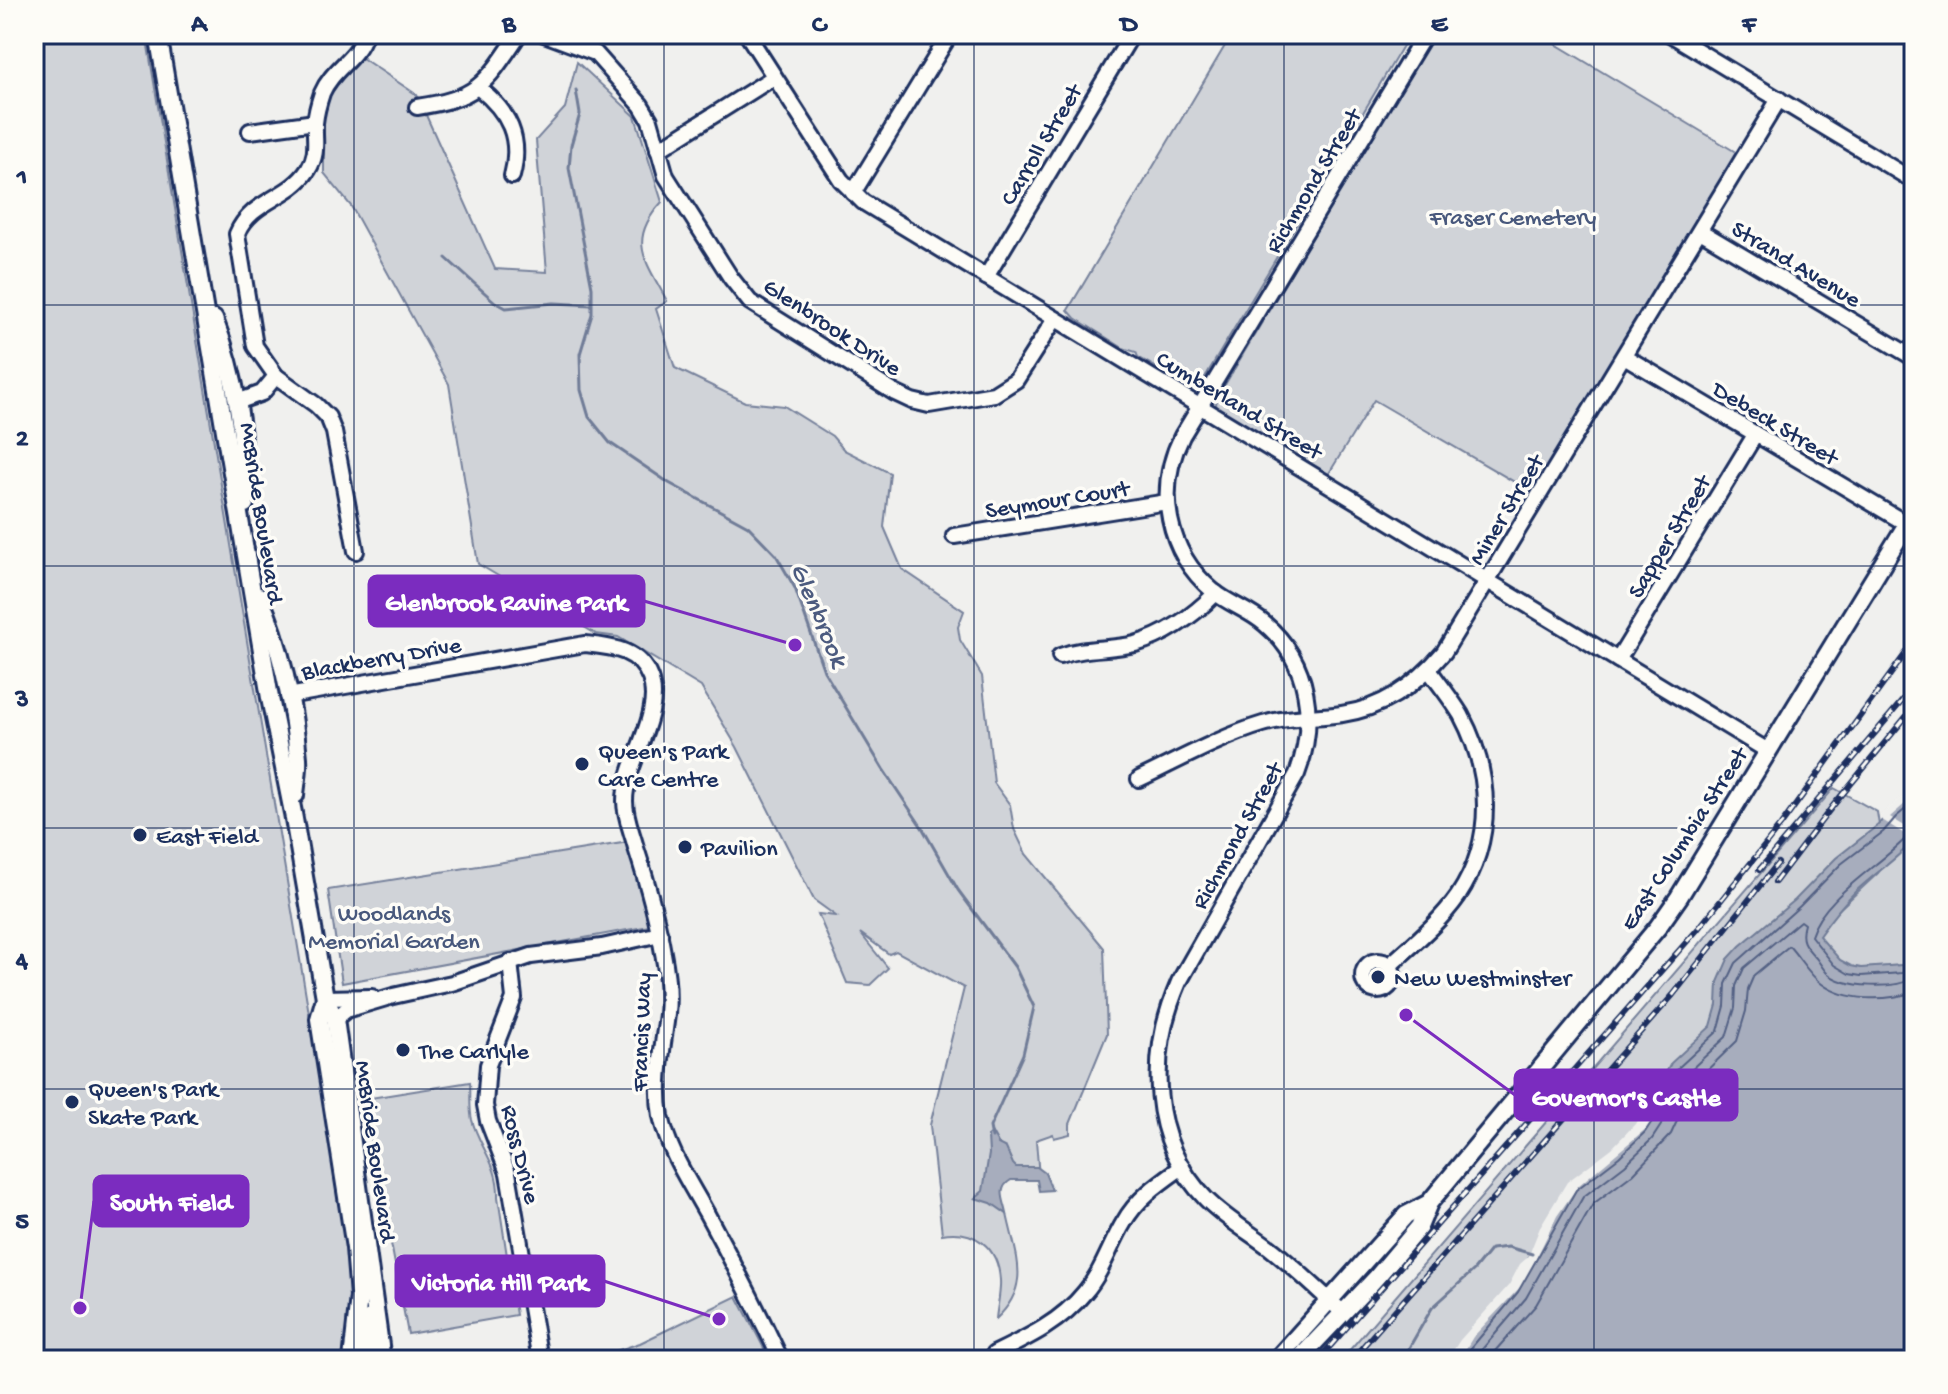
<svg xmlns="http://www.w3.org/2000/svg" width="1948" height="1394" viewBox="0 0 1948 1394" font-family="'Gochi Hand',sans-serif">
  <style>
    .green { fill: #d0d3d8; stroke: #76819b; stroke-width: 2 }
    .water { fill: #a7adbd; stroke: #6f7b97; stroke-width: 2 }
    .pier { fill: #f0f0ee }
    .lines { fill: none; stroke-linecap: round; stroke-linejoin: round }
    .shore { stroke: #536184; stroke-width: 2 }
    .stream { stroke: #6f7b97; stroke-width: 3 }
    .minor-casing { stroke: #1b2f5e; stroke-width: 20 }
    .major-casing { stroke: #1b2f5e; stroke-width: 22 }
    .minor { stroke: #fdfcf7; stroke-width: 14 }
    .major { stroke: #fdfcf7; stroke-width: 16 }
    .rail-casing { stroke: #1b2f5e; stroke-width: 6 }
    .rail { stroke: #fdfcf7; stroke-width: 3; stroke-dasharray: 9; stroke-linecap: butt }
    .grid { fill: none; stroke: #1b2f5e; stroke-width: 2; stroke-opacity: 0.55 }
    .poi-dot { fill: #1b2f5e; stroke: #fdfcf7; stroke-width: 3 }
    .labels { text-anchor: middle; stroke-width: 7; stroke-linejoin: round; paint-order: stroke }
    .street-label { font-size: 24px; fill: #1b2f5e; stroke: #fdfcf7 }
    .park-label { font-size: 24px; fill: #48587c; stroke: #fdfcf7 }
    .poi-label { font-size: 24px; fill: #1b2f5e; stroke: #fdfcf7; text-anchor: start }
    .water-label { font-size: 26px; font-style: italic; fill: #4c5b7f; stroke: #fdfcf7 }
    .leader { fill: none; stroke: #7b2cbf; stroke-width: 3 }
    .callout-dot { fill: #7b2cbf; stroke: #fdfcf7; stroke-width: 3 }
    .callout { fill: #7b2cbf; stroke: #7b2cbf; stroke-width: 3 }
    .callout-label { font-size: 26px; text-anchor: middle; font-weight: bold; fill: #fff }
    .neatline { fill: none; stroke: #1b2f5e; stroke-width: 3 }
    .grid-label { font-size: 26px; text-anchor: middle; font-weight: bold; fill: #1b2f5e }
  </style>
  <rect width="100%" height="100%" fill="#f0f0ee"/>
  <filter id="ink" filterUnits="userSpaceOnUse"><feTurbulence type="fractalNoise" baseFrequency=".0125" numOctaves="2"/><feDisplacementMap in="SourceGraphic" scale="16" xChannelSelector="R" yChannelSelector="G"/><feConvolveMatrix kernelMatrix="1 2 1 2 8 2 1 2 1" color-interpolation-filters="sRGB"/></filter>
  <g filter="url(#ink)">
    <!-- green -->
    <g class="green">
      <path d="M34,34H146L349,1254L353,1308L345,1360H34Z"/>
      <path d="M1232,34H1410L1201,384L1192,388L1138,357L1136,352L1123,348L1075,318L1068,310Z"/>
      <path d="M1433,34H1539L1739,154L1535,494L1374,400L1328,475L1219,410L1216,405L1217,398Z"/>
      <path d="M359,56L417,95L495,269L547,272L536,140L565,108L577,62L635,116L662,202C626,241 646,261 667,301L656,309L675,368L745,402L784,406L832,436L844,450L890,473L884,527L902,569L964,611L958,627L960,640L982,676L994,783L1010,805L1014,829L1026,854L1104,948L1107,1034L1070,1124V1134L1054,1138L1053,1134L1036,1140L1039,1177L994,1182L1001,1208L1007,1214C1016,1257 1032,1285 996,1319C997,1307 1001,1292 1000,1280C998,1246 974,1229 942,1234L930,1125L964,988L896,951L889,954L860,933L888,968L870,985L847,983L818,914L836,916L814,900L737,747L701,687L618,637L596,634L478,564L449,384L351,206L324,173V113L330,89Z"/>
      <path d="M1834,788L1877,812L1879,825L1897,813L1451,1360H1341Z"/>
      <path d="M1914,822V955L1902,965L1780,987L1834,914L1878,873Z"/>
      <path d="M629,842L649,926L342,983L328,890Z"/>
      <path d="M470,1082C471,1094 469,1108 472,1120C480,1149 499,1164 498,1197L516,1315L408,1334L364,1099Z"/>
      <path d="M737,1296L770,1360H589L640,1343Z"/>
    </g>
    <!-- water -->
    <g class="water">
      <path d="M1914,792V840C1896,860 1875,873 1856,891C1842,905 1830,920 1819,936L1840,960L1851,966L1861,968L1902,965L1914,955V1360H1451L1512,1288L1559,1200L1638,1127L1671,1063L1711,1026L1717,1005L1718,982L1728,959L1740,946L1795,900L1836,858L1878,825L1890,811Z"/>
      <path d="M992,1133L998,1144L1006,1148L1013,1164L1016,1167H1037L1045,1173L1052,1190L1039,1191L1037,1180H1011C996,1189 1005,1201 1007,1214L991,1203L975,1198L983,1191L989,1154L988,1136Z"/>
    </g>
    <!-- pier -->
    <g class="pier">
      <path d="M1914,788V796L1890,817L1914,832V840L1879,818L1888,808Z"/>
      <path d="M1661,1081L1655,1101L1657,1111L1648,1127L1578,1186L1557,1216L1524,1283L1473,1337L1459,1360H1447L1460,1340L1509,1285L1520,1264L1528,1257L1541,1225L1567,1182L1612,1148L1635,1124Z"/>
    </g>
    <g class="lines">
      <!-- shore -->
      <g class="shore">
        <path d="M1914,836L1906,838C1878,867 1823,897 1811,936L1834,965L1849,974L1861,976L1902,973L1914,965"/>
        <path d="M1461,1360L1518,1292L1576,1190L1619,1157L1645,1132L1662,1106L1668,1084L1678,1068L1718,1031L1725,1006L1726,984L1736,963L1800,906L1841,864L1883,832L1896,817L1914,802"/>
        <path d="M1473,1360L1526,1298L1583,1197L1625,1165L1652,1139L1671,1110L1677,1089L1686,1074L1726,1037L1735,1008L1736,986L1744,968L1800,921L1804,924C1799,941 1805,946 1816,958C1820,963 1823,969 1827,973C1845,989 1895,989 1914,978"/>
        <path d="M1487,1360L1536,1305L1593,1204L1633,1174L1671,1134L1695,1082L1737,1041L1746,1011L1748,989L1754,975L1789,946C1800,958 1809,975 1822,984C1846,1002 1887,1001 1914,992"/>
      </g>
      <!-- stream -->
      <g class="stream">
        <path d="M576,90L580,114L571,145L569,168L592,287V314L580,354L581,390L589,417L610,443L669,483L748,526L776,555L795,588L824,671L883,769L923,829L958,890L1015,967L1034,1007L1023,1054L990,1127L992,1138"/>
        <path d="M446,258L495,302L506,308L554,303L591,305"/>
        <path d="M1402,1360L1432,1308L1474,1270L1491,1249L1508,1247L1532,1254"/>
      </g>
      <defs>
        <g id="minor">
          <path d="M544,34L595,53L641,105L650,120L666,176L731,278L750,302L895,393L912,401L929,405L994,394L1016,380L1055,319"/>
          <path d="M747,34L841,180L863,202L1768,751"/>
          <path d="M1670,34L1914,181"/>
          <path d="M479,88C509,112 522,138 512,176"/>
          <path d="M417,107C479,98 486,83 519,34"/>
          <path d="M250,131L315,122"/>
          <path d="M658,150L774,77"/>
          <path d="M853,193L950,34"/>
          <path d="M1700,231L1914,358"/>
          <path d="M986,277L1132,34"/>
          <path d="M1624,356L1907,524L1912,515"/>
          <path d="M237,402L262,393L276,376"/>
          <path d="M954,536L1167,502"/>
          <path d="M356,551L334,432L328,417L316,405L276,376L255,346L237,234C251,200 289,199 308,170C319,153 314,141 315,123C316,113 319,102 322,93C332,69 357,59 365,34"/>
          <path d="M1060,656C1084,647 1110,650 1135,644C1167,635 1193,616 1216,593"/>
          <path d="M1618,660L1755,435"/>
          <path d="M288,696L585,644C612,647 639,649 650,678C664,714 625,762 625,801C625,817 632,832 636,848C647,882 657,918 663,953C667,973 669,994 667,1014C663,1048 655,1082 661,1116C669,1153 689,1181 707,1214C733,1262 758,1311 781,1360"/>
          <path d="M1139,779C1177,761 1223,736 1263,724C1288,716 1316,718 1342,714C1384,708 1417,684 1444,652L1779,99"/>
          <circle cx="1378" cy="976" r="15"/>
          <path d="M510,962L514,998L488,1065L485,1105L488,1121L508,1173L540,1360"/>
          <path d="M1389,966C1412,945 1440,922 1458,896C1495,840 1492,773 1461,715C1452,700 1440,685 1429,670"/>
          <path d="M325,998L372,997"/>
          <path d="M335,1019L346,1010L393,996L452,983L531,956L602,947L660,934"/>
          <path d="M1338,1308C1317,1289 1296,1269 1274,1251C1251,1233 1227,1220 1206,1199C1149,1141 1148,1053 1179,982L1297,774C1317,721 1310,662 1265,624C1249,610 1229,604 1213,591C1167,552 1155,490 1182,436L1425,34"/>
          <path d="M994,1354C1027,1338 1061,1322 1085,1292C1103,1271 1110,1245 1124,1222C1137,1198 1161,1182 1182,1167"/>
        </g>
        <g id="major">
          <path d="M158,34L270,698L293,813L325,998L335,1019L382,1360"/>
          <path d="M214,319C237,378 246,441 245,504"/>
          <path d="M259,596C280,642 294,707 298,758C299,770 296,783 295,795"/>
          <path d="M325,998L319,1019L355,1248L359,1296L352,1360"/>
          <path d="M364,1360L370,1318"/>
          <path d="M1276,1360L1406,1215L1429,1203"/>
          <path d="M1298,1360L1377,1277L1419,1227L1429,1203L1658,927L1679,897L1907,524L1914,520"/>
        </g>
      </defs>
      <!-- minor casing -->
      <use href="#minor" class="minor-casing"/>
      <!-- major casing -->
      <use href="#major" class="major-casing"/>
      <!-- minor -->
      <use href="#minor" class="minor"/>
      <!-- major -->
      <use href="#major" class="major"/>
      <defs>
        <g id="rail">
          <path d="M1759,870L1914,687"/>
          <path d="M1775,882L1832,807L1914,707"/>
          <path d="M1318,1360L1698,929L1781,825L1914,642"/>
          <path d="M1351,1360L1673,995L1778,863"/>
        </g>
      </defs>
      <!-- rail casing -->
      <use href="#rail" class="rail-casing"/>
      <!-- rail -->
      <use href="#rail" class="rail"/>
    </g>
  </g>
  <!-- grid -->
  <path class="grid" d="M354,34V1360M664,34V1360M974,34V1360M1284,34V1360M1594,34V1360M34,305H1914M34,566H1914M34,828H1914M34,1089H1914"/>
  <!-- markers -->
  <g class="poi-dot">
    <circle cx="582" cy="764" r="8"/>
    <circle cx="140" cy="835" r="8"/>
    <circle cx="685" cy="847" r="8"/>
    <circle cx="1378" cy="977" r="8"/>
    <circle cx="403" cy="1050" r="8"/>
    <circle cx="72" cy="1102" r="8"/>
  </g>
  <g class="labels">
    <!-- street labels -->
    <g class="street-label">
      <text transform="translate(1040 144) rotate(-59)" y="8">Carroll Street</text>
      <text transform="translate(1312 180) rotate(-59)" y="8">Richmond Street</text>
      <text transform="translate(1797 263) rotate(31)" y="8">Strand Avenue</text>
      <text transform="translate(833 326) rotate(33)" y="8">Glenbrook Drive</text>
      <text transform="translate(1240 404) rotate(31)" y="8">Cumberland Street</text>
      <text transform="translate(1776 422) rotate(31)" y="8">Debeck Street</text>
      <text transform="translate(1057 498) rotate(-9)" y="8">Seymour Court</text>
      <text transform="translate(1505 509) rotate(-59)" y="8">Miner Street</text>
      <text transform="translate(263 513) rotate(81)" y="8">McBride Boulevard</text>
      <text transform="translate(1668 536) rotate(-59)" y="8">Sapper Street</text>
      <text transform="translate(381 657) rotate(-10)" y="8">Blackberry Drive</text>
      <text transform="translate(1236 835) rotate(-61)" y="8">Richmond Street</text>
      <text transform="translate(1683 838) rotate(-57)" y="8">East Columbia Street</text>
      <text transform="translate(640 1032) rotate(-88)" y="8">Francis Way</text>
      <text transform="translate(377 1151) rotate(82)" y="8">McBride Boulevard</text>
      <text transform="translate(522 1154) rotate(76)" y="8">Ross Drive</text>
    </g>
    <!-- park labels -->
    <g class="park-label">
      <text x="1513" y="224">Fraser Cemetery</text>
      <text x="394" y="920">Woodlands<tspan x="394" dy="28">Memorial Garden</tspan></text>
    </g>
    <!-- poi labels -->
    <g class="poi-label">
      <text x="598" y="758">Queen's Park<tspan x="598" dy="28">Care Centre</tspan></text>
      <text x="156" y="843">East Field</text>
      <text x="701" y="855">Pavilion</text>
      <text x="1394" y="985">New Westminster</text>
      <text x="419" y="1058">The Carlyle</text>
      <text x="88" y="1096">Queen's Park<tspan x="88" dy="28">Skate Park</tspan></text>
    </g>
    <!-- water labels -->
    <g class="water-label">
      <text transform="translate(821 614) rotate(67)" y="9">Glenbrook</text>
    </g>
  </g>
  <!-- callouts -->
  <path class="leader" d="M795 645L644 601M1406 1015L1515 1095M80 1308L94 1201M719 1319L604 1281"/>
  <g class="callout-dot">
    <circle cx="795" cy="645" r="8"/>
    <circle cx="1406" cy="1015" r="8"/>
    <circle cx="80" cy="1308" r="8"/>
    <circle cx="719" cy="1319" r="8"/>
  </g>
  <g class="callout">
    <rect x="369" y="576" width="275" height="50" rx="8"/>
    <rect x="1515" y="1070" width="222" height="50" rx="8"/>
    <rect x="94" y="1176" width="154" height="50" rx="8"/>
    <rect x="396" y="1256" width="208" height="50" rx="8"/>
  </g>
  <g class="callout-label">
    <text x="506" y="610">Glenbrook Ravine Park</text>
    <text x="1626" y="1105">Governor's Castle</text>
    <text x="171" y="1210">South Field</text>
    <text x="500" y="1290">Victoria Hill Park</text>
  </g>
  <!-- margin -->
  <rect width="1948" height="1394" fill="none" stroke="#fdfcf7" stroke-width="88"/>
  <rect x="44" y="44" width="1860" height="1306" class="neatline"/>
  <g class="grid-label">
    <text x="199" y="31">A</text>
    <text x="509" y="31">B</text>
    <text x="819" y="31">C</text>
    <text x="1129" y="31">D</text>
    <text x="1439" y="31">E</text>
    <text x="1749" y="31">F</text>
    <text x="22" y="184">1</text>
    <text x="22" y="445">2</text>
    <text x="22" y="706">3</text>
    <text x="22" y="967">4</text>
    <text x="22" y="1228">5</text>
  </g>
</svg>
